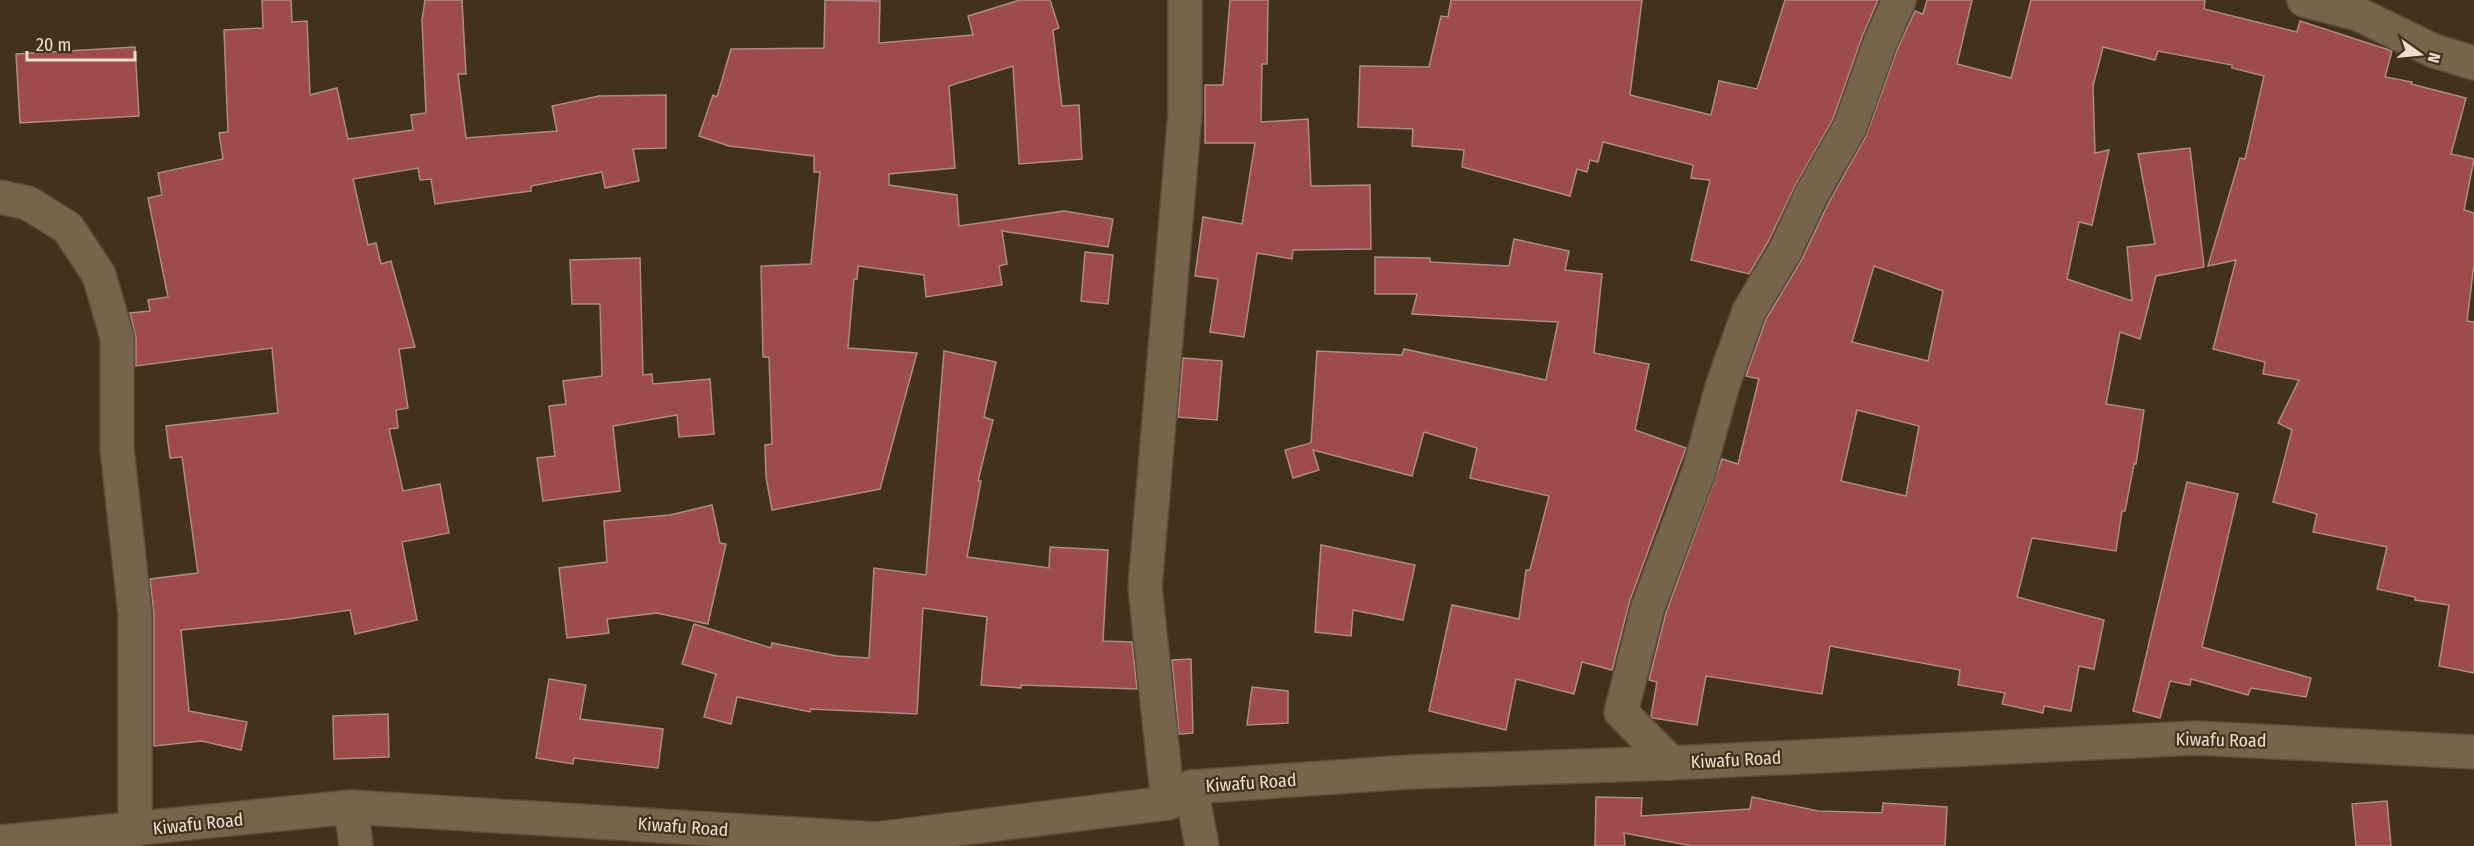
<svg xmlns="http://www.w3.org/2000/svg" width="2474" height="846" viewBox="0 0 2474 846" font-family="'Fira Sans Condensed',sans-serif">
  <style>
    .building { fill: #9d4b4b; stroke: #ae8a88; stroke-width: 1.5; fill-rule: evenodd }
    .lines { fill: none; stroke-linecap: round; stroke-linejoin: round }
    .minor-casing { stroke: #5b4d39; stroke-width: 36 }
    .minor { stroke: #77654b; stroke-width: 33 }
    .labels { text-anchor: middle; stroke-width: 4.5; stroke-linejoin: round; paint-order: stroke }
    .street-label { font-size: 18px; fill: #eadfd1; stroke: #43321b }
  </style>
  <rect width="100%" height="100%" fill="#43321b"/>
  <!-- building -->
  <g class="building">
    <path d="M262,0H291L292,22L307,21L310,95L337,88L348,139L413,130L411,115L426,113L422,20L425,0H462L466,74H458L466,138L557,131L552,106L599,96L666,95V148L633,149L639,181L605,188L602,172L531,186V191L435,204L431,179L420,180L418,168L353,179L368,245L376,243L381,264L391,261L415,347L399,349L408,408L396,410L398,428L389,429L403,491L440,484L449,533L402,542L417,620L355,634L350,610L288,619L181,630L189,711L247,722L241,750L202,741L154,746V614L150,579L198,573L182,457L170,458L166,426L278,413L272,348L136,366V337L130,313L150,311L148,300L168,297L148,198L162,195L158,173L223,159L219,133L228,132L224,30L263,28Z"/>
    <path d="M825,0L880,1L879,43L973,35L968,16L1020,0H1050L1059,28L1053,30L1062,106L1079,105L1082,159L1019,164L1013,66L949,86L955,168L889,174V185L957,195L959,226L1064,211L1113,219L1108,247L1002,231L1007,264L999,266L1002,285L926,297L924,275L858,266L857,279H854L848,348L917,353L880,489L772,510L766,477L765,445L772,444L769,357H763L761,266L811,264L820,172H814V156L729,146L699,136L713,95L717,97L731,49L824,48Z"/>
    <path d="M1230,0H1268L1267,64H1262L1261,122L1308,119L1311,186L1370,185L1371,249L1293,250L1292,259L1257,253L1244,337L1210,332L1218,279L1195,276L1203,217L1242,224L1255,143H1205V85H1223Z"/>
    <path d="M1451,0H1642L1630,95L1711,115L1719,81L1757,89L1785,0H1878L1862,37L1833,119L1795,186L1768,242L1749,274L1691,260L1710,180L1691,178L1693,165L1603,142L1598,162L1590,160L1587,172L1577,169L1570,196L1462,167L1464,150L1412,146L1413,129L1358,127L1360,66L1429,67L1441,16L1448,17Z"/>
    <path d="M1927,0H1972L1957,64L2011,78L2031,0H2205L2204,9L2297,32L2300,21L2386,49L2392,51L2385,77L2412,82L2411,84L2466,98L2451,154L2474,159L2464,210L2474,213V264L2467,321L2474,322V673L2439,666L2449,605L2415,600V597L2377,589L2387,547L2313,532L2317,514L2273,502L2292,430L2278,423L2299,380L2263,374L2265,362L2213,349L2236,260L2208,266L2240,158L2245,159L2264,76L2232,68V65L2158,51L2155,60L2103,47L2093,86L2095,153L2109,150L2092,225L2079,222L2067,279L2132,301L2127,247L2155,244L2138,154L2190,148L2204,267L2156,276L2140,339L2120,332L2106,404L2144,410L2136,464H2134L2125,511H2122L2116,551L2032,538L2017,597L2104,620L2094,669L2079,666L2071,711L2044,706L2043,713L2002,704L2005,693L1958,685L1960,670L1830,646L1822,694L1706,676L1697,725L1653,718L1651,716L1657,682L1649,680L1666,613L1722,459L1738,464L1759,379L1746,376L1766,319L1801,261L1828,204L1866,136L1897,50L1915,11L1923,14ZM1874,266L1943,291L1928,361L1852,342ZM1857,410L1919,426L1906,496L1841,481Z"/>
    <path d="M135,47L139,116L20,123L16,54Z"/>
    <path d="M1514,239L1569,251L1565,270L1602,274L1594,353L1649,364L1635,430L1686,448L1630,600L1612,670L1582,662L1574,694L1516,679L1506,730L1429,711L1452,605L1519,619L1526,570H1530L1549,496L1470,478L1477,448L1424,432L1412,476L1313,450L1319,470L1293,478L1285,450L1311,443L1317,351L1402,355L1404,349L1546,380L1558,322L1412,314L1417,294H1375V257L1430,258V262L1509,266Z"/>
    <path d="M1085,252L1113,255L1108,304L1081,301Z"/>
    <path d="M640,258L643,375L652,374L653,384L710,379L714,434L679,437L677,415L613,426L620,491L543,501L537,458L555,456L549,406L566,404L563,381L602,376L600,304H572L570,260Z"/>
    <path d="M944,351L996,362L984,417L993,420L978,481H981L967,557L1049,568L1050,547L1108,550L1103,641L1132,642L1137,689L1021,685V688L981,685L987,617L923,608L917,714L811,709L810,712L737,697L731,724L704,717L716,674L682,664L694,624L771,648L772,643L837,656L869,658L874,568L926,575Z"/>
    <path d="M1183,358L1222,361L1217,420L1178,417Z"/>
    <path d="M2187,482L2238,494L2202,647L2311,678L2306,697L2251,688L2248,695L2191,679L2190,685L2170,681L2160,718L2133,711Z"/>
    <path d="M712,505L720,543L726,544L708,624L657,613L607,619L609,633L567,638L559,568L607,562L604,521L670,515Z"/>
    <path d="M1321,545L1415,565L1403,620L1353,610L1351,636L1315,632Z"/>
    <path d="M1191,659L1193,733L1179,734L1172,660Z"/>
    <path d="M549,679L586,685L580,719L663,729L658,768L574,758L573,764L536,758Z"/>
    <path d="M1252,687L1288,691V723L1247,725Z"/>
    <path d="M388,714L389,757L334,759L333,716Z"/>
    <path d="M1596,797L1642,798L1641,816L1750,809L1752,797L1818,811L1882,813L1883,803L1947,807L1945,846H1692L1624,833L1625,846H1595Z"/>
    <path d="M2387,801L2391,846H2356L2352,804Z"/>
  </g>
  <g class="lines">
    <defs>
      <g id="minor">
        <path d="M2304,0L2358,14L2434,51L2474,63"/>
        <path d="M0,197L28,203L68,228L99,275L117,337V448L135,614V830"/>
        <path d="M1671,763L1621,712L1648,607L1699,471L1722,387L1749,311L1785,251L1811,195L1850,127L1880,43L1899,0"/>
        <path d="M1191,787L1202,846"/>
        <path d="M1168,803L1145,587L1185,113V0"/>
        <path d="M351,807L356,846"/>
        <path d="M0,842L351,807L876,839L1168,803L1191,787L1409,772L1671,763L2196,738L2474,752"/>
      </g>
    </defs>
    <!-- minor casing -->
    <use href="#minor" class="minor-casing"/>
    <!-- minor -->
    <use href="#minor" class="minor"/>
  </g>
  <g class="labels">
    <!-- street labels -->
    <g class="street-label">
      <text transform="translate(2221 740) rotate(1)" y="6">Kiwafu Road</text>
      <text transform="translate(1736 760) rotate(-3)" y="6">Kiwafu Road</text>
      <text transform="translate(1251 783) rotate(-4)" y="6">Kiwafu Road</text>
      <text transform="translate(198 824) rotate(-6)" y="6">Kiwafu Road</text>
      <text transform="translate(683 827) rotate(4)" y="6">Kiwafu Road</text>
    </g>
  </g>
  <!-- north arrow -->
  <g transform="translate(2420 54) rotate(105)" stroke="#43321b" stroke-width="4.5" paint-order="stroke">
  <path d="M0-4.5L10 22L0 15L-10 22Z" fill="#eadfd1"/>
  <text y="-9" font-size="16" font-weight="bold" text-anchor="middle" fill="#eadfd1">N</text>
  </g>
  <!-- scale -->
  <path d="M27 51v9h108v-9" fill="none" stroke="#eadfd1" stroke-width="3"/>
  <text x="36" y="51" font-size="18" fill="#eadfd1" stroke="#43321b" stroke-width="4.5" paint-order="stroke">20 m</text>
</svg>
